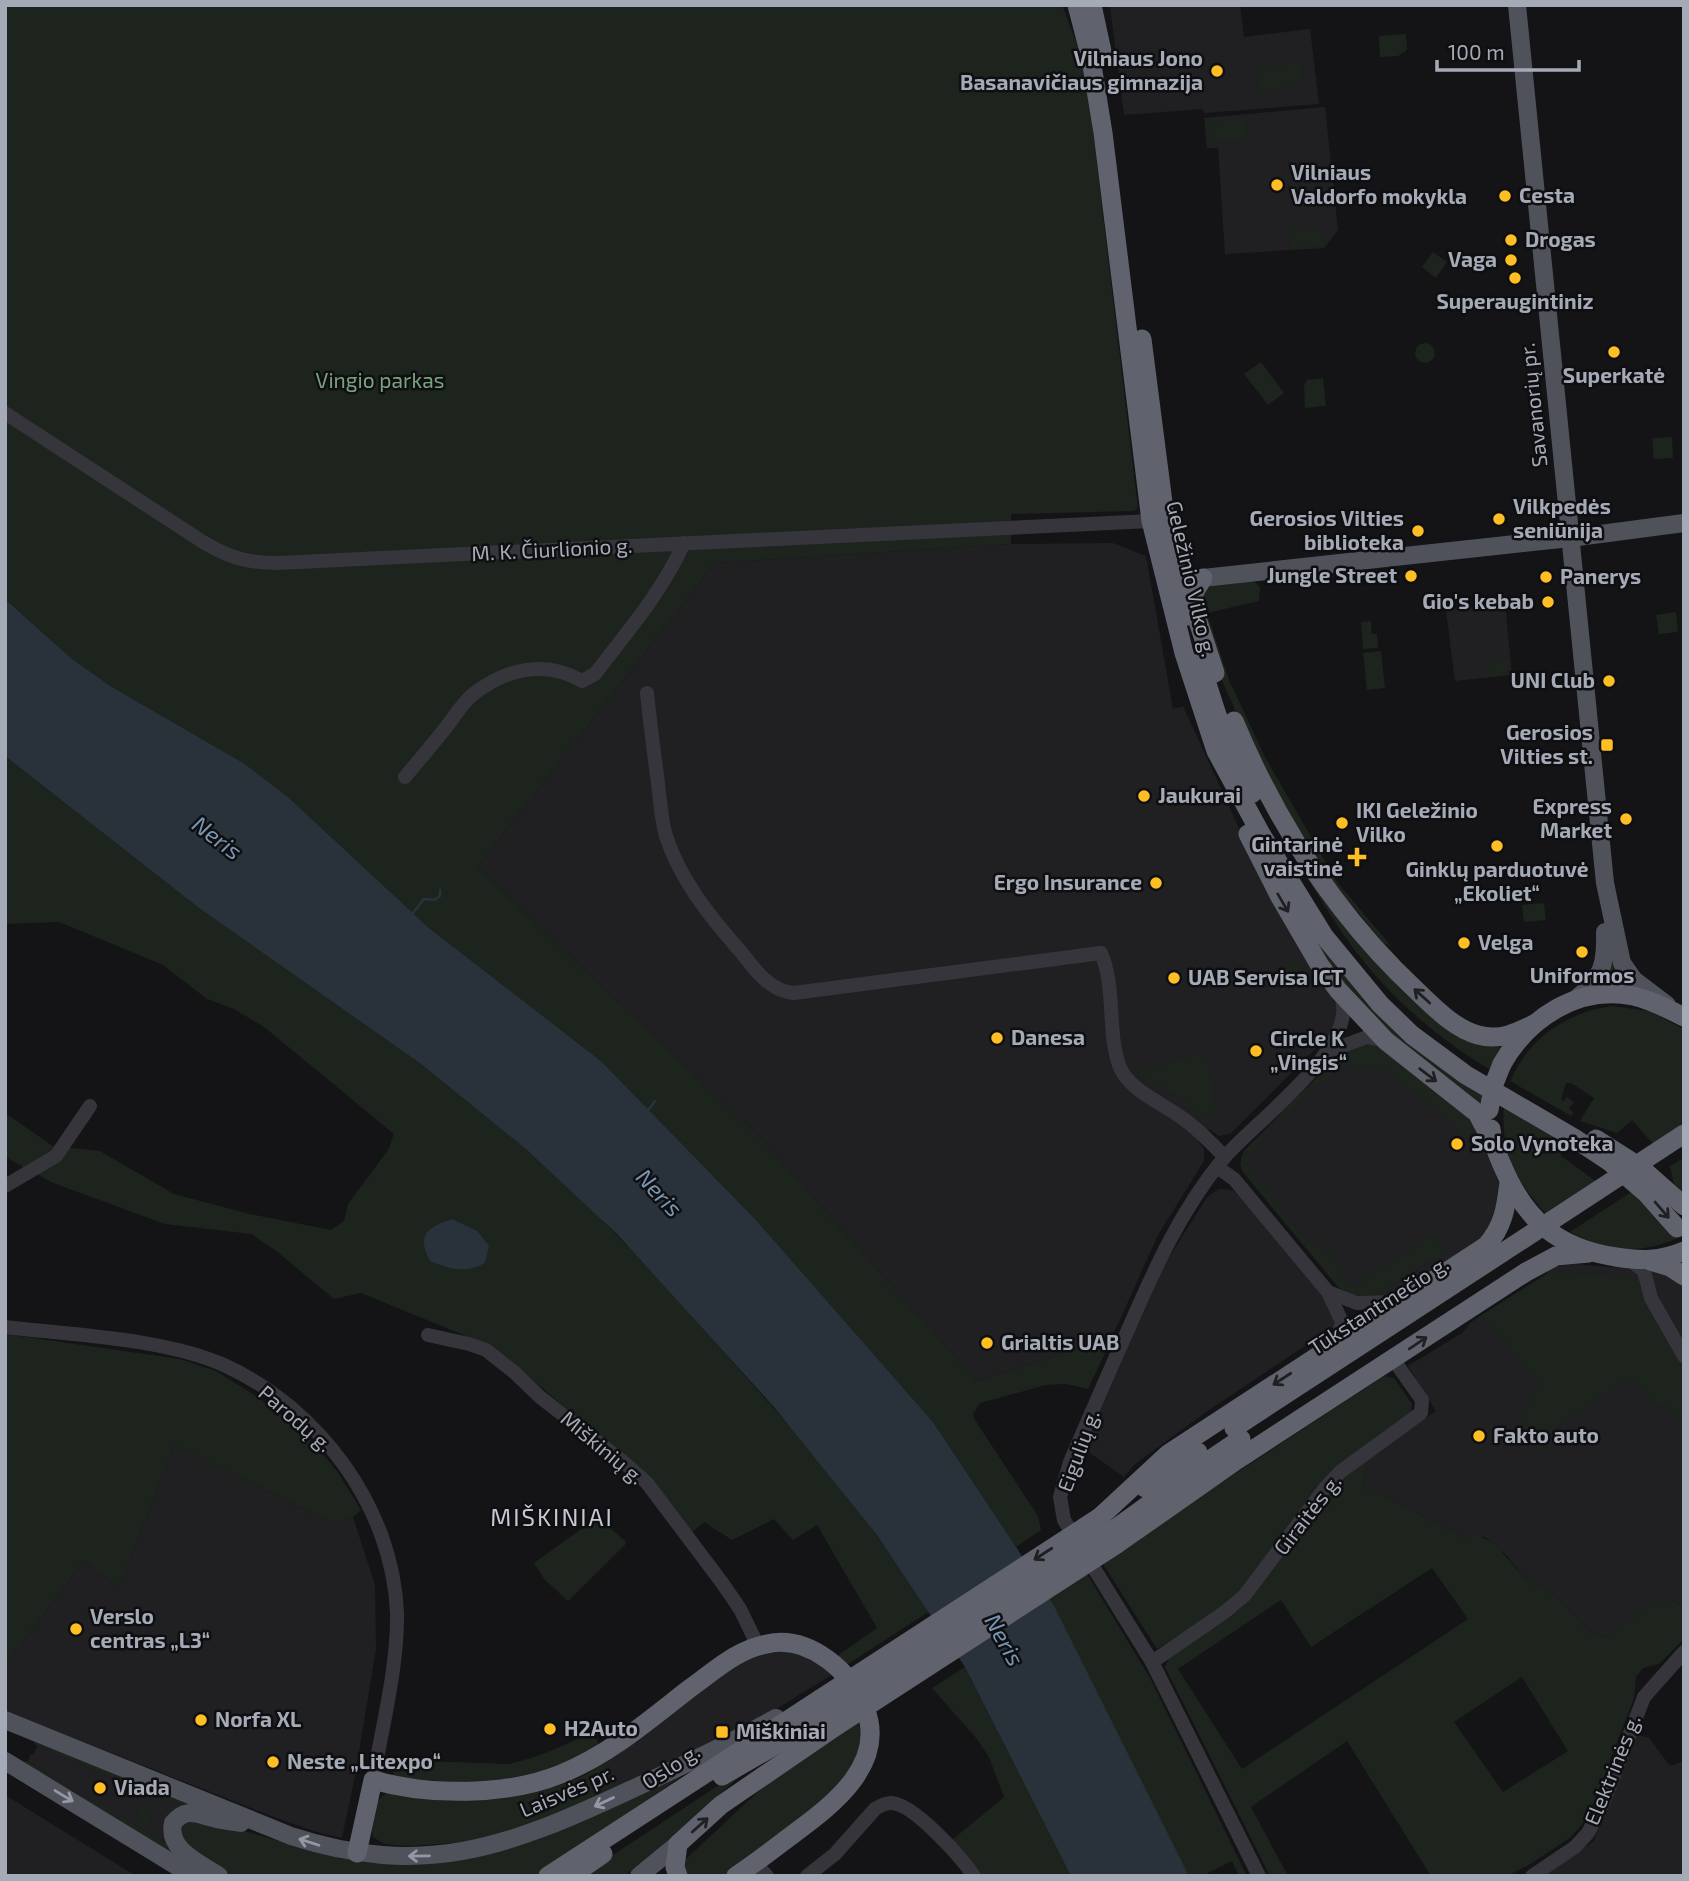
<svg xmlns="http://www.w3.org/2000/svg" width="1689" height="1881" viewBox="0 0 1689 1881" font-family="'Exo 2',sans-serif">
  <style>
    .built { fill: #202023 }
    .green { fill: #1c241d; fill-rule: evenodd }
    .water { fill: #29323b }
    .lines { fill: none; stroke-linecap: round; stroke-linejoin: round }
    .stream { stroke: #29323b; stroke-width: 2.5 }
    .minor { stroke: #35353b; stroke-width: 14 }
    .major { stroke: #50525b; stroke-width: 18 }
    .highway { stroke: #60636d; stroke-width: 19 }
    .highway-bridge { stroke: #60636d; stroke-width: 19 }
    .oneway { stroke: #1f2023 }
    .oneway2 { stroke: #9498a5 }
    .poi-dot { fill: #ffbe23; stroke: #0f0f11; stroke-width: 2.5 }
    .labels { text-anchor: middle; stroke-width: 5; stroke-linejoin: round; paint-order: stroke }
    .poi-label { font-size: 21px; font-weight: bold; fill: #a5aab7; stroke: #0f0f11; text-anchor: start }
    .park-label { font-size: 21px; fill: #7aa47e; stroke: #0f0f11 }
    .street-label { font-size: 21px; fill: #a5aab7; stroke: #0f0f11 }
    .water-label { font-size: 23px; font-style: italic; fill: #7997b5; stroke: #0f0f11 }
    .quarter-label { font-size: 24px; letter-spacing: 2px; fill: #c6c9d3; stroke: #0f0f11 }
  </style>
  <rect width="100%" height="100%" fill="#141416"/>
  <!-- built -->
  <g class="built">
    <path d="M1240,5L1244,37L1310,29L1319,104L1204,113L1203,109L1124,115L1110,6Z"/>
    <path d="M1325,107L1338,230L1324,248L1225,254L1218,148H1207L1204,118Z"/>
    <path d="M1113,543L1146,556L1173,709L1183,706L1262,878L1340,1010L1330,1034L1230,1134L1219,1136L1209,1129L1198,1141L1204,1149V1161L1158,1235L1105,1353L1089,1345L977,1381L758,1135L477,867L715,563L1011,544Z"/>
    <path d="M1505,603L1512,675L1455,681L1446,610Z"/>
    <path d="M1352,1046L1464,1112L1478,1134L1498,1181L1501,1193L1486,1237L1389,1297L1372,1298L1339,1288L1243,1172L1240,1165L1244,1151L1344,1050Z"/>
    <path d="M1219,1189L1232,1190L1240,1196L1328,1302L1338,1324L1206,1412L1135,1464L1124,1477L1083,1448L1166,1262L1208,1196Z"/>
    <path d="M1576,1264L1658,1271L1684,1285V1607L1669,1599L1604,1637L1593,1635L1558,1598L1525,1579L1506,1555L1485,1537H1463L1374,1490H1362L1367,1458L1436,1411L1408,1366L1462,1333L1471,1322L1545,1275L1551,1267Z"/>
    <path d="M174,1445L335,1525L353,1517L375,1585L376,1649L355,1776L342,1838L323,1834L279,1819L5,1711V1664L84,1561L119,1588Z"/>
    <path d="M762,1650L802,1652L835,1673L760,1719L618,1789L603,1759L704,1685Z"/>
    <path d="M1632,1733L1649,1738L1670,1766L1684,1761V1876H1541L1594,1841Z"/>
    <path d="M38,1746L154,1796L197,1809L174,1849L121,1816L118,1819L110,1813L111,1811L79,1794L28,1761L30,1755H33Z"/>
    <path d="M5,1795L136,1876H5Z"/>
  </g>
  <!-- green -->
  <g class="green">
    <path d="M5,5H1062L1085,65L1138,508L1134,511L1011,514V544L715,563L477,867L758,1135L977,1381L1089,1345L1105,1353L1088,1389L1066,1384L1046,1385L980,1403L973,1414L975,1420L1038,1516L1041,1530L1016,1547L933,1422L756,1220L601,1061L429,928L288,797L245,764L112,687L72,659L5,599Z"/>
    <path d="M1406,34L1407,50L1398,56L1380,57L1379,36Z"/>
    <path d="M1299,63L1301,86L1259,90L1257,67Z"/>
    <path d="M1245,119L1246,140L1209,142L1208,121Z"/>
    <path d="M1320,229L1322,245L1291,249L1289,232Z"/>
    <path d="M1433,252L1447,262L1436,278L1422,267Z"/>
    <circle cx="1425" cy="353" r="10"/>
    <path d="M1261,362L1284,393L1268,405L1244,374Z"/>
    <path d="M1323,378L1326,406L1305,408L1304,386L1307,380Z"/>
    <path d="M1672,437L1673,458L1654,459L1652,438Z"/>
    <path d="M1252,579L1260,587L1259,601L1207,613L1229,680L1265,757L1337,882L1391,946L1383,943L1315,860L1262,769L1223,683L1205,635L1197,597L1204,585Z"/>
    <path d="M1676,612L1678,632L1659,634L1656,615Z"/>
    <path d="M1371,621L1372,634H1377L1378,648L1363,649L1361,622Z"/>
    <path d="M1381,651L1385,688L1367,690L1363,653Z"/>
    <path d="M1506,660L1508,674L1489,676L1488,662Z"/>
    <path d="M5,756L199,908L421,1064L527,1150L585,1202L659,1279L811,1450L877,1535L930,1611L845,1666L837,1656L877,1628L817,1525L793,1540L774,1519L732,1540L704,1522L692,1532L651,1481L507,1358L488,1345L361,1293L334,1299L275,1250L251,1234L165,1224L53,1183L5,1157V1113L53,1146L100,1151L174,1194L250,1214L331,1230L344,1221L348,1204L388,1150L394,1134L264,1027L234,1009L207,999L163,965L59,922L5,924Z"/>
    <path d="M1279,830L1304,869L1482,1043L1502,1048L1491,1070C1438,1039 1390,997 1354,949C1326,912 1303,869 1279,830Z"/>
    <path d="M1544,903L1546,920L1524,922L1522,905Z"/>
    <path d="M1313,932L1337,966L1367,1002L1483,1093L1482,1106L1386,1032L1323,960Z"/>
    <path d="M1613,957L1629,987L1601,986L1607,979Z"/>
    <path d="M1294,960L1301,969L1271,991L1264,981Z"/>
    <path d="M1611,1006L1649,1011L1684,1029V1125L1654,1145L1632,1120L1617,1133L1580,1121L1594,1098L1571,1083H1566L1561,1100L1564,1101L1567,1097L1574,1102L1569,1109L1574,1113L1571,1116L1510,1081C1530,1037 1564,1014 1611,1006Z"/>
    <path d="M1373,1042L1464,1112L1475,1129L1465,1139L1451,1121L1382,1068L1346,1067L1339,1057L1344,1050Z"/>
    <path d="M1199,1052L1208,1059L1215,1113L1210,1117L1199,1115L1181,1098L1140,1075L1137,1071L1174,1062Z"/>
    <path d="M1329,1067L1337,1073L1315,1085L1281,1119L1280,1114Z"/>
    <path d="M1504,1105L1561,1142V1156L1597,1182L1547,1215C1516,1181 1500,1152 1504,1105Z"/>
    <path d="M1256,1139L1262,1144L1244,1162L1265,1186L1296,1229L1332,1256L1352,1287L1434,1234L1446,1252L1430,1260L1372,1298L1352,1294L1339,1288L1243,1172C1236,1157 1246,1149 1256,1139Z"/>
    <path d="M1684,1158V1194L1674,1184L1670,1166Z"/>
    <path d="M1631,1192L1684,1222V1235C1645,1255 1608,1253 1570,1232Z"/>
    <path d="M1552,1272L1638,1279L1644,1298L1684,1370V1413L1676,1418L1666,1404L1659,1406L1640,1388L1631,1375L1544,1436L1548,1443L1536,1451L1519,1421L1539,1385L1482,1315L1545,1275Z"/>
    <path d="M5,1334L180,1359L216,1371L259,1398L287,1419L318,1448L339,1474L361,1510L353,1517L335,1525L174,1445L119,1588L84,1561L5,1664Z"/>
    <path d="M1384,1376L1394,1378L1412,1404L1411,1414L1345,1461L1242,1590L1218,1611L1157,1649L1103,1564L1140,1540V1536Z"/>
    <path d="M1367,1458L1362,1490L1366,1488L1374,1490L1463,1537L1477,1535L1495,1544L1525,1579L1558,1598L1593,1635L1604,1637L1662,1598L1669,1599L1684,1607V1639L1659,1664L1643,1668L1636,1677L1634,1698L1602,1782L1588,1817L1571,1837L1532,1863L1507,1876H1431L1347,1741L1251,1807L1288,1876H1270L1165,1667L1169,1658L1229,1618L1243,1606L1335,1485ZM1432,1568L1468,1619L1242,1769L1178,1669L1281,1600L1311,1647ZM1522,1677L1568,1751L1503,1792L1454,1722Z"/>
    <path d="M598,1517L626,1542L625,1545L568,1601L544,1579L534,1563Z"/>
    <path d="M1087,1574L1150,1678L1247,1876H1239L1232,1861L1206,1874L1207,1876H1189L1049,1599Z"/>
    <path d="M965,1667L1071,1876H982L952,1840L1004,1797L989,1757L976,1738L932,1688Z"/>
    <path d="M858,1723L861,1730L859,1753L846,1780L727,1876H684L685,1860L763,1787Z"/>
    <path d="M592,1732L600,1746C527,1785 477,1785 397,1778L393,1774L396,1760L508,1764C538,1758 565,1745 592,1732Z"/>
    <path d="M35,1742L120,1774L215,1815L154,1796L38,1746L34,1744Z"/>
    <path d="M603,1759L618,1789L554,1818L483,1841L408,1846L384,1844L373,1837C369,1820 374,1796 391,1791C455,1798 501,1807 563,1784C577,1779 595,1772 603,1759Z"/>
    <path d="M28,1761L79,1794L112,1811L111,1814L118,1819L121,1816L174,1849L204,1875L23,1764V1762Z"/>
    <path d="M749,1768L653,1854L624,1876H581L728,1779Z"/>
    <path d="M686,1773L537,1876H227L183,1845L176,1829L195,1817L342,1859L444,1860Z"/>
    <path d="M145,1801L156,1805L145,1826L136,1820Z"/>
  </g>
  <!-- water -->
  <g class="water">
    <path d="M5,599L72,659L112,687L245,764L288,797L429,928L601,1061L756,1220L933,1422L1016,1547L1054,1606L1189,1876H1071L965,1667L877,1535L774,1407L617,1234L527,1150L421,1064L199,908L5,756Z"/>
    <path d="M452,1219L477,1231L489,1246L485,1263C465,1274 450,1269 430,1261C416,1234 427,1228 452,1219Z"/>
  </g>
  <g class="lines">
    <!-- stream -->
    <g class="stream">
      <path d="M412,914L424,899L434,900L440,896V890"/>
      <path d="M649,1109L655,1101"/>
    </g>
    <!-- minor -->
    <g class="minor">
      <path d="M5,413L203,542C230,558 247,563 278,563L1151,521"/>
      <path d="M647,693C650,723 654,753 658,783C660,800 661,819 666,836C680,880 711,918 741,952C755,970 770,991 794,993L1101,953C1116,988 1107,1030 1119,1065C1128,1091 1165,1104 1185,1120C1200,1131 1212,1144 1225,1157"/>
      <path d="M405,777C419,760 434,743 447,726C455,716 462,704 471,696C504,669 545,659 582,681L595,674C627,632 662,592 684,543"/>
      <path d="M1329,1051L1367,1037L1386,1041"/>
      <path d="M1217,1167L1234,1179L1328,1292L1342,1322L1336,1344"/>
      <path d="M5,1186L56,1156L90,1106"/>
      <path d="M1629,1259L1644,1271L1651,1298L1684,1356"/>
      <path d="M1328,1292L1357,1303L1398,1302"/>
      <path d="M5,1327C71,1335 163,1338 224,1365C319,1408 393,1508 397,1613C398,1666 382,1728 373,1780"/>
      <path d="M428,1335L469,1344L486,1350L514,1372L540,1397L621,1460L647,1483L723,1584L740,1609L758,1646"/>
      <path d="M1152,1662L1225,1612L1245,1595L1325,1488L1340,1472L1421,1413L1422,1400L1393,1359"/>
      <path d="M755,1863L767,1876"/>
      <path d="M807,1876L835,1854L875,1809C880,1806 884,1803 891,1803C913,1803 961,1857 974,1876"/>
      <path d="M1259,1876L1152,1662L1064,1520L1060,1497L1070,1462C1089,1418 1108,1374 1128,1330C1154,1270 1180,1211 1223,1159C1253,1123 1364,1044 1340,994"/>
      <path d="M1532,1876L1575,1847L1588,1833L1604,1801L1644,1697L1684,1652"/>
    </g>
    <!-- major -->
    <g class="major">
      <path d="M1517,5L1605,883L1622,963L1634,980L1667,1005"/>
      <path d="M1166,582L1570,538L1684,523"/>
      <path d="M1576,999C1602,977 1606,966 1605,932"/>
      <path d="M5,1720L291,1836C424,1879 508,1847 628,1791C678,1768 727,1745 776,1718"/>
      <path d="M5,1761L193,1876"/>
      <path d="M219,1876C200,1863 167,1850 173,1823C186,1807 196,1814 213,1818C222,1821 232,1821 241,1823"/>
      <path d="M639,1876L678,1844"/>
    </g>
    <!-- highway -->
    <g class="highway">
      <path d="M1077,5L1091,59L1103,133L1151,521L1184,653L1216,751L1261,834L1324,936L1380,1004L1412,1035L1466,1075L1574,1138L1610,1162L1646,1193L1677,1228"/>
      <path d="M1092,5L1103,56"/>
      <path d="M1142,339L1165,518L1187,616"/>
      <path d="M1203,578L1195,591L1192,603L1215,673"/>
      <path d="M1200,662L1217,715L1253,793"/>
      <path d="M1234,721C1277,824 1336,916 1418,992C1435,1008 1455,1029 1478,1035C1500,1041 1516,1033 1534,1024"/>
      <path d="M1248,834L1280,897L1319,964L1338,990L1386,1041L1477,1113L1492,1141"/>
      <path d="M1502,1064C1528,1018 1578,985 1633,996C1651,1000 1668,1009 1684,1017"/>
      <path d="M1491,1129C1492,1142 1497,1153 1502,1165C1525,1220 1557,1248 1616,1257C1641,1261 1660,1261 1684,1251"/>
      <path d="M1596,1139L1640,1167L1684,1206"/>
      <path d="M1650,1261L1670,1267L1684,1276"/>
      <path d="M1145,1488L1198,1452"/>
      <path d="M1100,1517L1168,1454L1486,1246C1504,1226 1506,1207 1509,1182"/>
      <path d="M1110,1532C1154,1502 1195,1468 1241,1439"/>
      <path d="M1117,1544L1237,1460L1526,1272L1556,1256L1589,1253"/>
      <path d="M722,1776L830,1714"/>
      <path d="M357,1853L373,1780C429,1796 507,1796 561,1774C609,1755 649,1720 689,1689C713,1672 737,1649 767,1644C788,1639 809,1646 827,1659C845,1672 857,1688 865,1708C887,1763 834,1804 796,1832C776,1847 757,1862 736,1876"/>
      <path d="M548,1876L820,1699"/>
      <path d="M571,1876L603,1854"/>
      <path d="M678,1876L675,1867L678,1844L721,1805L838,1725"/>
    </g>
    <!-- highway-bridge -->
    <g class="highway-bridge">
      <path d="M1489,1110L1494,1084L1502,1064"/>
      <path d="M1234,1428L1684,1134"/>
      <path d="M820,1699L1100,1517"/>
      <path d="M830,1714L1110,1532"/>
      <path d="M838,1725L1117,1544"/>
    </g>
  </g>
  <!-- one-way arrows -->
  <defs><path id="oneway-shaft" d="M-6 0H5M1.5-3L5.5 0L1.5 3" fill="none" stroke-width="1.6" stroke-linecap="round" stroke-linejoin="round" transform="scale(1.75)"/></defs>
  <g class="oneway">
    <use href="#oneway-shaft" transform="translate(1283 903) rotate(60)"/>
    <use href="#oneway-shaft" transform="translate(1422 996) rotate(-138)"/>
    <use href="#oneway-shaft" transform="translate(1428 1075) rotate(37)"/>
    <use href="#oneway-shaft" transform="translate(1662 1210) rotate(49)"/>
    <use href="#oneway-shaft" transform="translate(1418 1343) rotate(-34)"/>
    <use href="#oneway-shaft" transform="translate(1282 1379) rotate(147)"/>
    <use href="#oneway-shaft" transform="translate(1043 1554) rotate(147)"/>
    <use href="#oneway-shaft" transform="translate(700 1825) rotate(-42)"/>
  </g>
  <g class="oneway2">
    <use href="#oneway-shaft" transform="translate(64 1796) rotate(31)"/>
    <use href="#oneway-shaft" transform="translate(604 1802) rotate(155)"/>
    <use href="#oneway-shaft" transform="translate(309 1842) rotate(-162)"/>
    <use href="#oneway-shaft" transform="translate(419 1856) rotate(179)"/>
  </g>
  <!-- markers -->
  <g class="poi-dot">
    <circle cx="1217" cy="71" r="7"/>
    <circle cx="1277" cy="185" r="7"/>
    <circle cx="1505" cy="196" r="7"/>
    <circle cx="1511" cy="240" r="7"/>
    <circle cx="1511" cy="260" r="7"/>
    <circle cx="1515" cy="278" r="7"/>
    <circle cx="1614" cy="352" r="7"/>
    <circle cx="1499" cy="519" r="7"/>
    <circle cx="1418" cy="531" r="7"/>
    <circle cx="1411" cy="576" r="7"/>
    <circle cx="1546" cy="577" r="7"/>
    <circle cx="1548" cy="602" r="7"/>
    <circle cx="1609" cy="681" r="7"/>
    <rect x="1600" y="738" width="14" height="14" rx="3.5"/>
    <circle cx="1144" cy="796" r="7"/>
    <circle cx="1626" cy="819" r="7"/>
    <circle cx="1342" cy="823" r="7"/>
    <circle cx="1497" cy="846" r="7"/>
    <path d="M1353.5 846.5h7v7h7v7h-7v7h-7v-7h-7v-7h7z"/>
    <circle cx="1156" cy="883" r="7"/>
    <circle cx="1464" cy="943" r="7"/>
    <circle cx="1582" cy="952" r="7"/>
    <circle cx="1174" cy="978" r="7"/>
    <circle cx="997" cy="1038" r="7"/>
    <circle cx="1256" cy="1051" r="7"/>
    <circle cx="1457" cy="1144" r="7"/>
    <circle cx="987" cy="1343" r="7"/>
    <circle cx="1479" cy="1436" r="7"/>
    <circle cx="76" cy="1629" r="7"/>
    <circle cx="201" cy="1720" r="7"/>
    <circle cx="550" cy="1729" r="7"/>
    <rect x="715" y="1725" width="14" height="14" rx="3.5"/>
    <circle cx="273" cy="1762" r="7"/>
    <circle cx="100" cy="1788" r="7"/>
  </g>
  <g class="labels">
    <!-- poi labels -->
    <g class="poi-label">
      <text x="1203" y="66" text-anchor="end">Vilniaus Jono<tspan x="1203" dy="24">Basanavičiaus gimnazija</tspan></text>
      <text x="1291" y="180">Vilniaus<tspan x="1291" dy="24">Valdorfo mokykla</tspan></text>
      <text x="1519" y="203">Cesta</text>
      <text x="1525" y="247">Drogas</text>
      <text x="1497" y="267" text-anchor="end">Vaga</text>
      <text x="1515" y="309" text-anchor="middle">Superaugintiniz</text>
      <text x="1614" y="383" text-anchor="middle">Superkatė</text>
      <text x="1513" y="514">Vilkpedės<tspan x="1513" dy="24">seniūnija</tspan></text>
      <text x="1404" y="526" text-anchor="end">Gerosios Vilties<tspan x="1404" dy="24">biblioteka</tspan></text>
      <text x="1397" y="583" text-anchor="end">Jungle Street</text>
      <text x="1560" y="584">Panerys</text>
      <text x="1534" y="609" text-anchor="end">Gio's kebab</text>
      <text x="1595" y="688" text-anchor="end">UNI Club</text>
      <text x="1593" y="740" text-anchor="end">Gerosios<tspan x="1593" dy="24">Vilties st.</tspan></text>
      <text x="1158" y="803">Jaukurai</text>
      <text x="1612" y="814" text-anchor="end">Express<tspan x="1612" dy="24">Market</tspan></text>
      <text x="1356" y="818">IKI Geležinio<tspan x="1356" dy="24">Vilko</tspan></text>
      <text x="1343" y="852" text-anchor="end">Gintarinė<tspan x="1343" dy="24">vaistinė</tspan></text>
      <text x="1497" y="877" text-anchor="middle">Ginklų parduotuvė<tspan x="1497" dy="24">„Ekoliet“</tspan></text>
      <text x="1142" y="890" text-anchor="end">Ergo Insurance</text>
      <text x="1478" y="950">Velga</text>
      <text x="1582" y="983" text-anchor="middle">Uniformos</text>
      <text x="1188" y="985">UAB Servisa ICT</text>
      <text x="1011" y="1045">Danesa</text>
      <text x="1270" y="1046">Circle K<tspan x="1270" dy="24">„Vingis“</tspan></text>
      <text x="1471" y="1151">Solo Vynoteka</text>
      <text x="1001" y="1350">Grialtis UAB</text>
      <text x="1493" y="1443">Fakto auto</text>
      <text x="90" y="1624">Verslo<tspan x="90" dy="24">centras „L3“</tspan></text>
      <text x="215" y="1727">Norfa XL</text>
      <text x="564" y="1736">H2Auto</text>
      <text x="736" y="1739">Miškiniai</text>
      <text x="287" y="1769">Neste „Litexpo“</text>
      <text x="114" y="1795">Viada</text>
    </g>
    <!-- park labels -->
    <g class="park-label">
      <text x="380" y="388">Vingio parkas</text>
    </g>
    <!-- street labels -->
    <g class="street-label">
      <text transform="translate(1534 405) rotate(-96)" y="7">Savanorių pr.</text>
      <text transform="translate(552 550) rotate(-3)" y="7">M. K. Čiurlionio g.</text>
      <text transform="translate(1191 579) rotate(77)" y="7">Geležinio Vilko g.</text>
      <text transform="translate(1379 1306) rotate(-33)" y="7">Tūkstantmečio g.</text>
      <text transform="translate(295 1419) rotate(41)" y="7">Parodų g.</text>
      <text transform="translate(602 1448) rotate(40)" y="7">Miškinių g.</text>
      <text transform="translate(1079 1451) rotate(-70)" y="7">Eigulių g.</text>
      <text transform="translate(1308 1515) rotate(-52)" y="7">Giraitės g.</text>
      <text transform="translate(671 1767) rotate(-33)" y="7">Oslo g.</text>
      <text transform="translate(1613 1770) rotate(-68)" y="7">Elektrinės g.</text>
      <text transform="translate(567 1792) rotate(-23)" y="7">Laisvės pr.</text>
    </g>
    <!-- water labels -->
    <g class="water-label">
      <text transform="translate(217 838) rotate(37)" y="8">Neris</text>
      <text transform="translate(659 1193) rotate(47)" y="8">Neris</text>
      <text transform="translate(1004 1640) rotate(61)" y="8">Neris</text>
    </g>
    <!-- quarter labels -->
    <g class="quarter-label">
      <text x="552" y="1526">MIŠKINIAI</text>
    </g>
  </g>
  <!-- border -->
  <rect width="1689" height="1881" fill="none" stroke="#a5aab7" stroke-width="14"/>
  <!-- scale -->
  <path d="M1437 60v10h142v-10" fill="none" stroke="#a5aab7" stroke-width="3.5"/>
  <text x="1448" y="60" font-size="21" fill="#a5aab7" stroke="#0f0f11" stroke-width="5" paint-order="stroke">100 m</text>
</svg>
